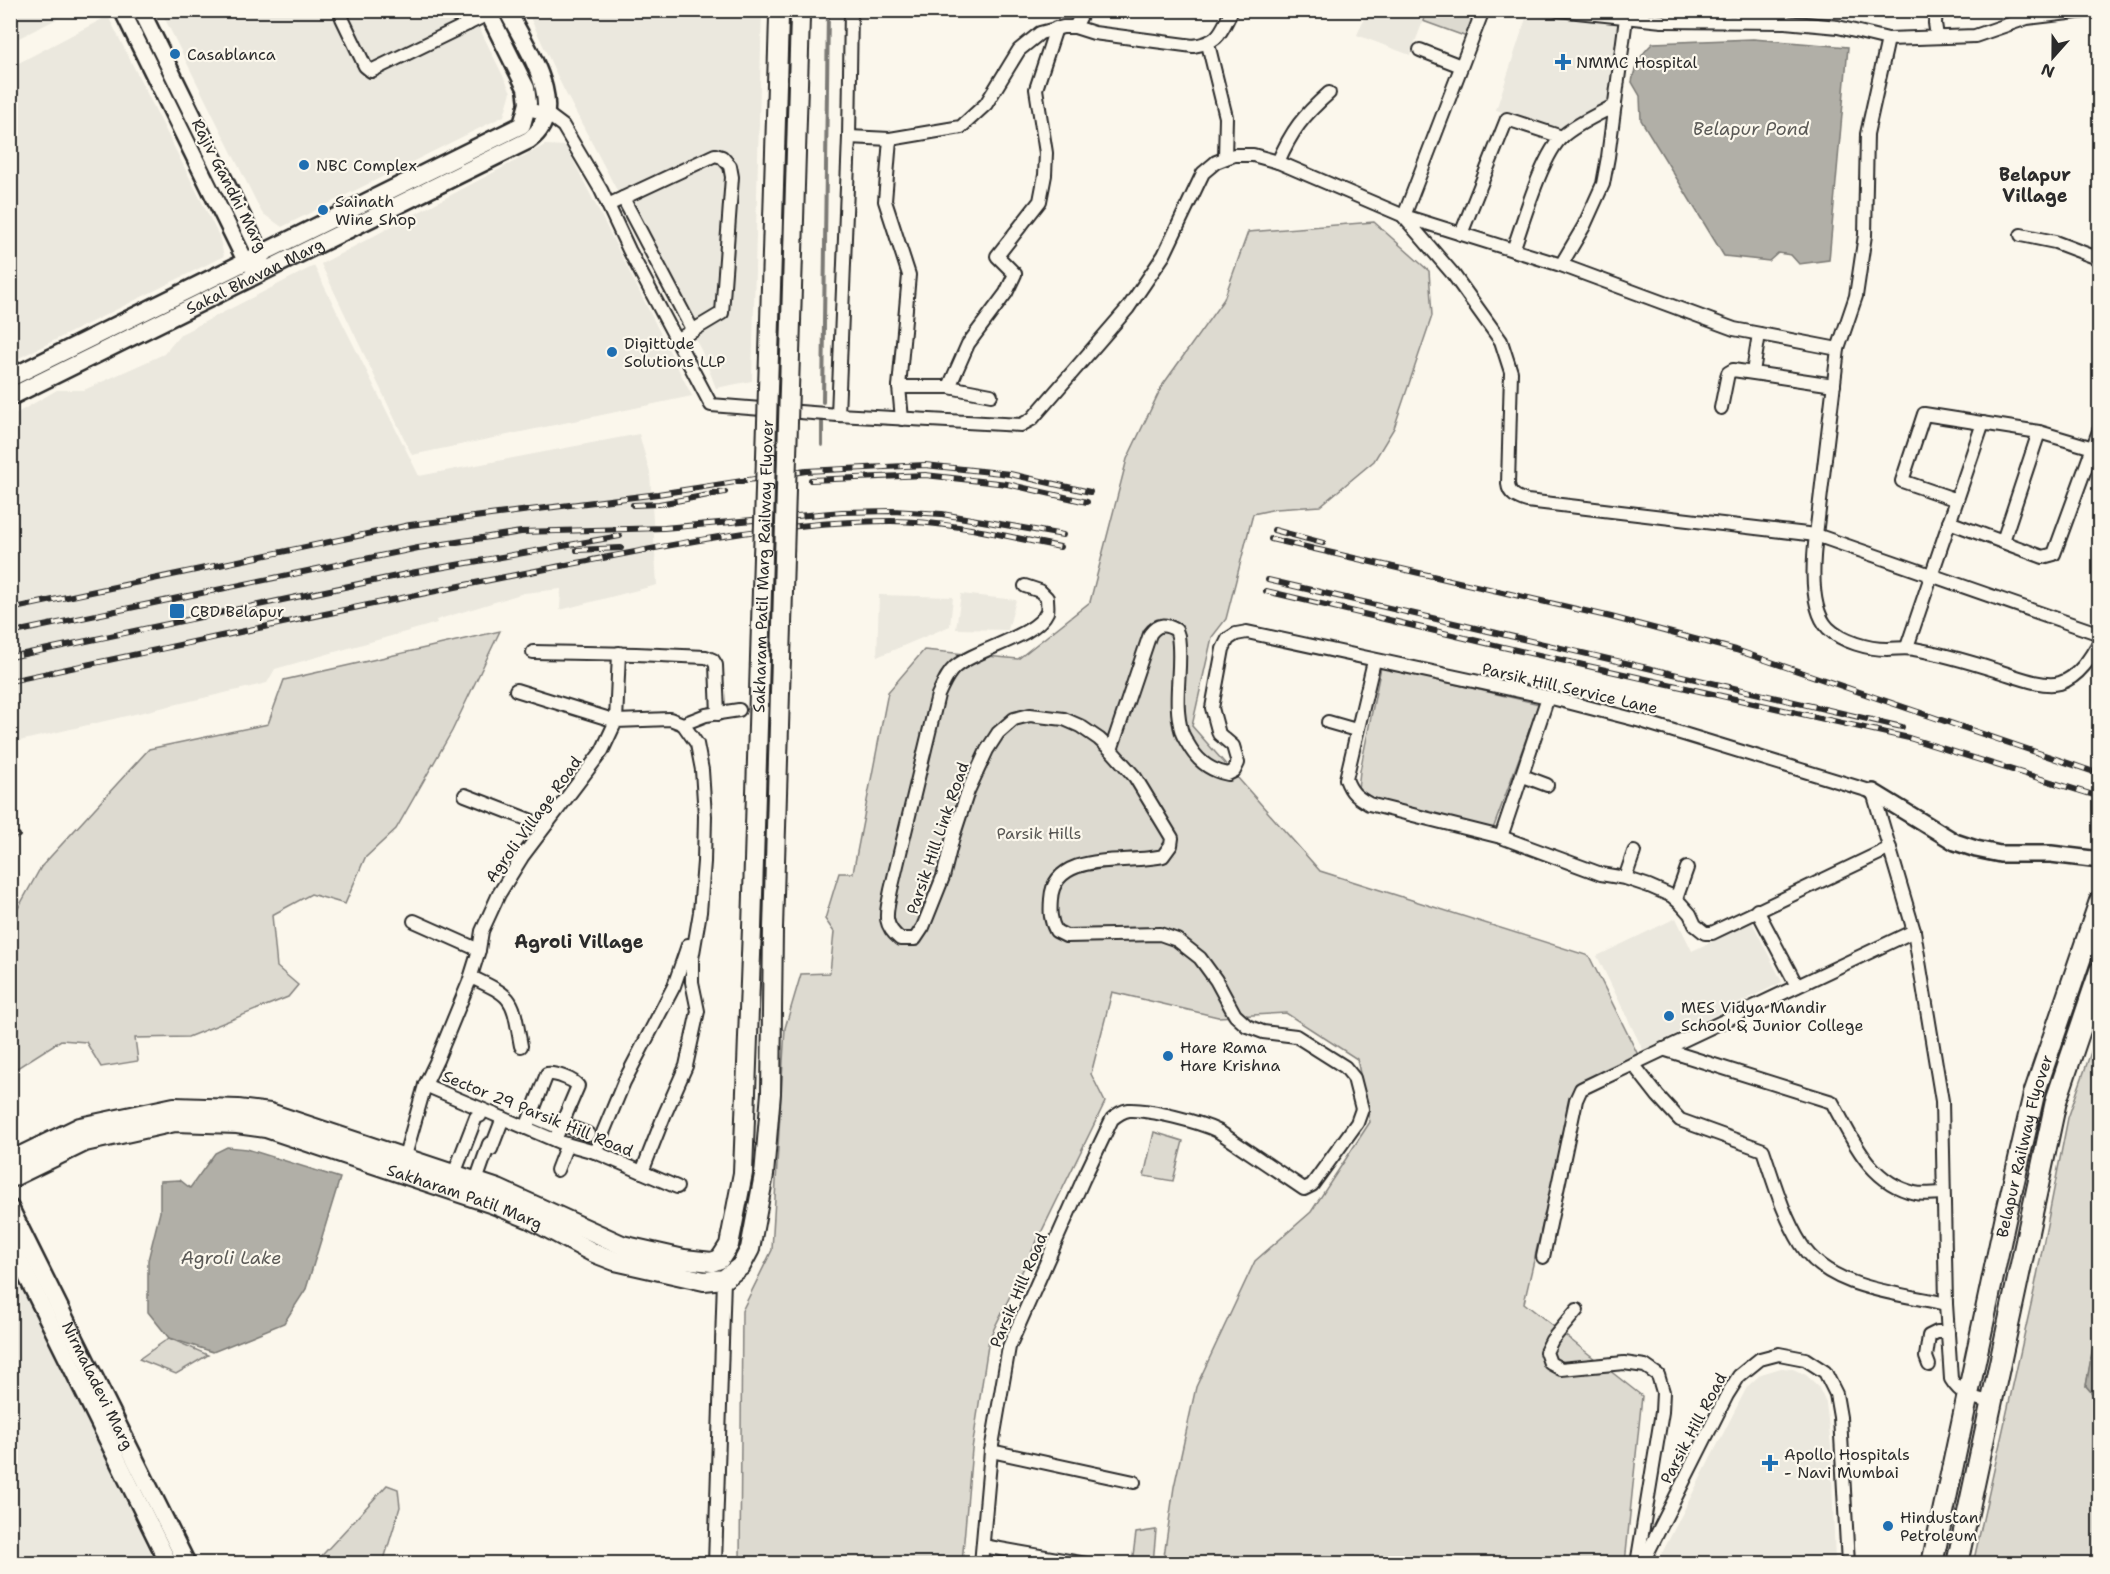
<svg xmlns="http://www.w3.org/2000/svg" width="2110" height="1574" viewBox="0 0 2110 1574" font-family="'Shantell Sans',sans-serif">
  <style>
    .built { fill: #ebe8de }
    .green { fill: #dddad0; stroke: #84827e; stroke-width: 1.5 }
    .water { fill: #b1afa7; stroke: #7b7a75; stroke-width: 1.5 }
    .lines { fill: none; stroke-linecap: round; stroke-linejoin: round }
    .stream { stroke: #7b7a75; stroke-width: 4 }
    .minor-casing { stroke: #2b2b2b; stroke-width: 16 }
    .tertiary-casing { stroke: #2b2b2b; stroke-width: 20 }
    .secondary-casing { stroke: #2b2b2b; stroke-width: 21 }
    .primary-casing { stroke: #2b2b2b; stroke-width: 22 }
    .trunk-casing { stroke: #2b2b2b; stroke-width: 24 }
    .minor { stroke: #fbf7ec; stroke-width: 12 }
    .tertiary { stroke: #fbf7ec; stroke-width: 15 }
    .secondary { stroke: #fbf7ec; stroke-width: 16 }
    .primary { stroke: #fbf7ec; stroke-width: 18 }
    .trunk { stroke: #fbf7ec; stroke-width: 20 }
    .rail-casing { stroke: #2b2b2b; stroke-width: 6 }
    .rail { stroke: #fbf7ec; stroke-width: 4; stroke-dasharray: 11; stroke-linecap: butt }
    .primary-bridge-casing { stroke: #2b2b2b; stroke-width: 22; stroke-linecap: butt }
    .primary-bridge { stroke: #fbf7ec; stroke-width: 18 }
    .poi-dot { fill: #1f6fb2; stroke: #fbf7ec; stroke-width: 2 }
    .labels { text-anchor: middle; stroke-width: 4.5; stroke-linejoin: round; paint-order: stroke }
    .poi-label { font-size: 16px; fill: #2b2b2b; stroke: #fbf7ec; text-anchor: start }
    .street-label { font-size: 16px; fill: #2b2b2b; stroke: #fbf7ec }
    .park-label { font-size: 16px; fill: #585754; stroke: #fbf7ec }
    .water-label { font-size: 18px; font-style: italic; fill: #5a5956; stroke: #fbf7ec }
    .neighbourhood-label { font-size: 18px; font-weight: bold; fill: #2b2b2b; stroke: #fbf7ec }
  </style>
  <rect width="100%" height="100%" fill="#fbf7ec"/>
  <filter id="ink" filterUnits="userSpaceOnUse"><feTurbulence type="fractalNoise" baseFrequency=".0167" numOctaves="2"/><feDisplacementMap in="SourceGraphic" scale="12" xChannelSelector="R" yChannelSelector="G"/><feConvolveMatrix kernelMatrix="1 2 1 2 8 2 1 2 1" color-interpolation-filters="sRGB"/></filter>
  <g filter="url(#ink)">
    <!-- built -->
    <g class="built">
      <path d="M11,10H73V11L11,42Z"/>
      <path d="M161,11H471L511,92L504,116L282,227L262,213Z"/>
      <path d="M527,11H762L752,381L716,388L702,352L563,88Z"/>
      <path d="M1367,11H1427L1410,55L1357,35Z"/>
      <path d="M1528,12L1619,23L1608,100L1559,129L1496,110Z"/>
      <path d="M108,16L219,236L224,256L11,362V67Z"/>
      <path d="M545,145L566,146L692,396L412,455L321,264Z"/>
      <path d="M314,266L419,476L639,434L650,473L657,585L560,610L561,589L524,593L436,620L437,623L275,669L267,683L11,743V420L17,413L57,390H84L164,354L181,334Z"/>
      <path d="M961,594L1016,600L1008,630L956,629Z"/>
      <path d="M879,595L953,597L950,626L877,657Z"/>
      <path d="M1676,918L1692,951L1752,922L1782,982L1643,1050L1597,956Z"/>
      <path d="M11,1265L156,1563H11Z"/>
      <path d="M1781,1368L1793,1369L1806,1375L1818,1386L1826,1403L1831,1446L1835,1563H1657L1747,1387L1761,1374Z"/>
    </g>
    <!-- green -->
    <g class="green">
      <path d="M1427,11H1477L1467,37L1423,21Z"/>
      <path d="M1374,222L1429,271L1432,316L1394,428L1374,461L1320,506L1276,509L1253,514L1226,619L1212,637L1192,726L1320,871L1589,956L1643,1065L1575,1085L1524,1303L1642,1396L1625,1563H1163L1174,1487L1196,1387L1255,1261L1311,1212L1370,1122L1357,1059L1286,1013L1218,1017L1112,992L1091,1074L1105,1102L989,1339L972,1449L962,1563L740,1564L742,1311L772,1250L785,1028L801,974L830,973L834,932L825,919L839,873H853L888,692L924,650L1018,659L1090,602L1127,459L1162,386L1224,299L1248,232Z"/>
      <path d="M500,631L452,731L396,829L365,858L345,904L311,894L272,915L277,967L298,985L288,997L188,1037L135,1038L138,1061L101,1067L86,1042L61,1040L11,1072V921L41,867L149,749L268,724L284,680Z"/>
      <path d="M1381,667L1539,704L1493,829L1374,799L1358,789L1360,771Z"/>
      <path d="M2099,1029L2100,1312L2086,1386L2099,1401V1563L1973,1564L2034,1291L2068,1118Z"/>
      <path d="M1154,1132L1183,1141L1173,1181L1144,1176Z"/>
      <path d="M169,1338L208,1355L176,1374L139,1359Z"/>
      <path d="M387,1485L398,1489L400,1507L383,1563H315Z"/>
      <path d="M1156,1530L1153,1563H1132L1136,1533Z"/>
    </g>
    <!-- water -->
    <g class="water">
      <path d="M1753,39L1848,47L1829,260L1799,264L1791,255L1778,253L1769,261L1724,256L1641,120L1640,96L1632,82C1635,65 1640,55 1653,43Z"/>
      <path d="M227,1147L247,1149L340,1178L306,1289L284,1323L213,1352L169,1338L148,1312V1260L160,1212V1181L180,1180L190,1188L215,1153Z"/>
      <path d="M2099,1312V1401L2086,1386Z"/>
    </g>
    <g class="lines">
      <!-- stream -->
      <g class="stream">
        <path d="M823,402L828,10"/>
        <path d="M822,445V422"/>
      </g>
      <defs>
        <g id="minor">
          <path d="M344,10L342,18L365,66L371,71L488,14"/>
          <path d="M462,10L468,24"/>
          <path d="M1084,10L1075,27L1094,33L1193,46C1220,42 1220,33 1232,10"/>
          <path d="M1558,10L1662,21L1785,22L1838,27L1888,39L1975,36L2027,18L2094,10"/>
          <path d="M1936,10L1935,23L1937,37"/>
          <path d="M1888,39L1867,134L1865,235L1856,296L1838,349L1816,535C1813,560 1809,608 1828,628C1842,642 1869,649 1887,649C1897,649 1905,647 1914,649C1943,654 1970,662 1998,671C2015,676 2043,688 2060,683C2079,677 2091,657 2100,641"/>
          <path d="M1208,44L1226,117L1225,158"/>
          <path d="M1420,50L1461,66"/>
          <path d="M528,109L547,114L563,126L601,190L629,250L711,405L838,415L1021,425L1032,419L1128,308L1164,255L1203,173L1216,162L1234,155H1253L1278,162L1404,216L1561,265L1734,329L1838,349"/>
          <path d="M849,137L890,139L961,127L986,104L1019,50L1040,33L1063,27H1075"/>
          <path d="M890,139L885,201L909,275L899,387L902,419"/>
          <path d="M1278,162C1292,130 1303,116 1329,93"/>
          <path d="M623,198L693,331"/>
          <path d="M608,205L715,155L722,157L730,166L732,177L722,313L677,340"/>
          <path d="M1404,216L1483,10"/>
          <path d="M1404,217L1453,274L1501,341L1511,372L1508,484C1509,495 1518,498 1527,501L1816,535L2100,634"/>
          <path d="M1461,234L1507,119L1562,137"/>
          <path d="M2021,235L2055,242L2100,259"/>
          <path d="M1513,250C1523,223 1542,154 1563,136C1578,123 1598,115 1615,105"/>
          <path d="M1561,265L1584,226L1603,184L1608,157L1626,18"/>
          <path d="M1753,372L1759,334"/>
          <path d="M899,387H949L968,344L1006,293L1015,274L997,256L1040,201L1045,175L1046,153L1036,89L1056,28"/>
          <path d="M949,387L991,395"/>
          <path d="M1721,408L1728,373L1733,370L1834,385"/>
          <path d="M838,415L849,137L851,10"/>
          <path d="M1957,500L1902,481L1924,414L2039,432L2100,450"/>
          <path d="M1949,522L2043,557L2054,554L2100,428"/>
          <path d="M2003,541L2039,432"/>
          <path d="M1907,647L1983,423"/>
          <path d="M533,652L636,654L706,657L713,660L716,665L718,714"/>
          <path d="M1374,661L1346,779C1351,793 1357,797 1369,804L1501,837L1601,874L1625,878L1649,886L1672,896L1681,904L1690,914L1695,925L1705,933H1712L1890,848"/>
          <path d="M516,690L616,721L619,653"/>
          <path d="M1328,722L1356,730"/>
          <path d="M1111,750L1150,634C1158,623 1165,624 1176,630L1178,636C1183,667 1172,701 1182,733C1184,738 1188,744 1191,749C1200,763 1212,771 1228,774L1234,771L1238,763L1233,746L1219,734L1212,708L1223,649L1228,639L1236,634L1247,632L1548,697L1641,721L1873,792L1914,931L1942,1101L1946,1304L1951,1379C1961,1396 1973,1398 1991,1402"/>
          <path d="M1523,776L1547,785"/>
          <path d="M465,795L545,826"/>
          <path d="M1501,837L1548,697"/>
          <path d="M1625,878L1634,852"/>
          <path d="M1676,899L1687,868"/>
          <path d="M1757,910L1797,986"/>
          <path d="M414,921L479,950"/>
          <path d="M1914,931L1633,1064L1658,1096L1680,1120L1763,1150C1774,1182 1783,1215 1801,1244C1828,1289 1899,1293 1946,1304"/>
          <path d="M471,977C516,998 512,998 521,1046"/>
          <path d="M1663,1049L1832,1102C1852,1138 1869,1183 1915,1193C1923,1195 1934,1193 1943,1193"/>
          <path d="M425,1085L559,1142L595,1152L642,1172L664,1116L686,1066L698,1011L692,982V959L700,912L704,862L705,816L702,770L697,744L683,724"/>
          <path d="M531,1116L560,1128"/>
          <path d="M562,1124L588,1134"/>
          <path d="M526,1128L547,1074C555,1073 573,1079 578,1086L555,1140"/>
          <path d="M491,1149L503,1118"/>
          <path d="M595,1152L624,1082L674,986L688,945"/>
          <path d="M403,1163L425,1085L437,1060L469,982L479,950L482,931L499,894L522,857L602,751L616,721L670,719L683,724L706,715L739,710"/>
          <path d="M557,1170L567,1144"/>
          <path d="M642,1172L677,1187"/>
          <path d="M454,1174L476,1117L480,1116"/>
          <path d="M476,1181L489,1144"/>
          <path d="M1543,1257L1576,1100L1581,1089L1585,1087L1633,1064"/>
          <path d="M1577,1310L1552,1340L1546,1352L1550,1363L1561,1369L1624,1363L1645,1366L1658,1375L1663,1392L1662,1412L1637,1564"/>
          <path d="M1929,1365L1926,1357L1929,1336L1937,1332H1948"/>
          <path d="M991,1451L1134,1482"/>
          <path d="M983,1546L1086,1564"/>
          <path d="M715,1564L724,1279"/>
          <path d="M981,1564L991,1451L1009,1347L1083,1180L1112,1119C1118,1114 1122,1111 1129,1110C1149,1109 1200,1122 1218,1131L1304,1189L1312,1185L1357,1123L1362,1109L1354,1078L1345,1067L1296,1036L1263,1032L1247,1026L1235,1015L1216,980L1200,958L1177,940L1160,934L1066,936L1056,931C1050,920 1050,912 1051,899C1054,849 1129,865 1163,856L1171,845L1172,838L1135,777L1111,750L1099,739L1080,726L1064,719L1030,715L1014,719L998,733L987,750L968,791L953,837L943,877L923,927L915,939H900C881,923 887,912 891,890L938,695C943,685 946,675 955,667C976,649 1036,637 1047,612C1048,608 1047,602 1047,598L1040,591L1025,586"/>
          <path d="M1642,1564L1727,1395L1739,1376L1760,1359L1779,1354L1805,1359L1825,1372L1836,1394L1840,1417L1848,1564"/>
        </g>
        <g id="tertiary">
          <path d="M122,10L246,262L254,267"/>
          <path d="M141,10L261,254V264"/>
          <path d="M1873,792L1955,842L1976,849L2000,854H2051L2100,860"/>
        </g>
        <g id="secondary">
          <path d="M10,378L522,125L528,103L526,88L487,10"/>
          <path id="s1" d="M10,397L529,140C571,109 525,46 507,10"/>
          <path id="s2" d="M10,1208L187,1564"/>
          <path d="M10,1242L169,1564"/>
        </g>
        <g id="primary">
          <path d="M10,1161L80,1127L174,1107L238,1109L270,1113L498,1189L622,1245L684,1259L712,1262L720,1259L729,1245L743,1173L752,928"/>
          <path id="s3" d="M13,1177L85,1142L175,1122L237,1124L266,1128L493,1204L530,1219L592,1252L615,1261L704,1281L724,1279L741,1266L750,1249L764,1175L771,1093L773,929"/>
        </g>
        <g id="trunk">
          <path id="s4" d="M1932,1564L2005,1220L2034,1094L2100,901"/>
          <path d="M1957,1564L2056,1101L2100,971"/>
        </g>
      </defs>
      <!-- minor casing -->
      <use href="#minor" class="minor-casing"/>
      <!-- tertiary casing -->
      <use href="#tertiary" class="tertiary-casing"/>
      <!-- secondary casing -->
      <use href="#secondary" class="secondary-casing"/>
      <!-- primary casing -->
      <use href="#primary" class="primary-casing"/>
      <!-- trunk casing -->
      <use href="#trunk" class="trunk-casing"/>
      <!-- minor -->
      <use href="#minor" class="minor"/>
      <!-- tertiary -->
      <use href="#tertiary" class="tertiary"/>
      <!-- secondary -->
      <use href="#secondary" class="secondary"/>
      <!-- primary -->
      <use href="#primary" class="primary"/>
      <!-- trunk -->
      <use href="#trunk" class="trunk"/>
      <defs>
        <g id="rail">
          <path d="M811,480L925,475L1007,484L1087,502"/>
          <path d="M633,505L659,504L725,492"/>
          <path d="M1274,530L1323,543"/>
          <path d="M1271,539L1611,617L1736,650L2100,774"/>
          <path d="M577,550L621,548"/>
          <path d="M1268,580L1902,727"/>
          <path d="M1266,591L1503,647L1909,738L2100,797"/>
          <path d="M10,609L410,525L658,494L806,471L925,465L1010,474L1090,492"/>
          <path d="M10,633L418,548L521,532L664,528L842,512L893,511L942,514L1063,535"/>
          <path d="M10,657L416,572L620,536"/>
          <path d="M10,681C191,643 370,603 551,568C663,547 776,521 891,521C947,521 1005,536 1060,547"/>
          <path d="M10,811H14"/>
          <path d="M10,836L18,835"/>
        </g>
      </defs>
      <!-- rail casing -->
      <use href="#rail" class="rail-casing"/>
      <!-- rail -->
      <use href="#rail" class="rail"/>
      <defs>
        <g id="primary-bridge">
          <path id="s5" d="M752,928L779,17"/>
          <path d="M773,929L800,17"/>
        </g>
      </defs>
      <!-- primary-bridge casing -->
      <use href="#primary-bridge" class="primary-bridge-casing"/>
      <!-- primary-bridge -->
      <use href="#primary-bridge" class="primary-bridge"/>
    </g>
  </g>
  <!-- markers -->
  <g class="poi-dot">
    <circle cx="175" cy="54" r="6"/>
    <path d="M1560 53h6v6h6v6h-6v6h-6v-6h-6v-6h6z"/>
    <circle cx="304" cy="165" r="6"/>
    <circle cx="323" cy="210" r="6"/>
    <circle cx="612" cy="352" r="6"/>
    <rect x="169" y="603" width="16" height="16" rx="3"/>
    <circle cx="1669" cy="1016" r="6"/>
    <circle cx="1168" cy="1056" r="6"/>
    <path d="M1767 1454h6v6h6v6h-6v6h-6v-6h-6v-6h6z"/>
    <circle cx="1888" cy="1526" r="6"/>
  </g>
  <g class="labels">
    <!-- poi labels -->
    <g class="poi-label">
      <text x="187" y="60">Casablanca</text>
      <text x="1576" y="68">NMMC Hospital</text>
      <text x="316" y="171">NBC Complex</text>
      <text x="335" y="207">Sainath<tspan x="335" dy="18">Wine Shop</tspan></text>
      <text x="624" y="349">Digittude<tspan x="624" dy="18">Solutions LLP</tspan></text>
      <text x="190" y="617">CBD Belapur</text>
      <text x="1681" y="1013">MES Vidya Mandir<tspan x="1681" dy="18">School &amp; Junior College</tspan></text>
      <text x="1180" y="1053">Hare Rama<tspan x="1180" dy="18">Hare Krishna</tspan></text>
      <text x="1784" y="1460">Apollo Hospitals<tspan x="1784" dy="18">- Navi Mumbai</tspan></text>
      <text x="1900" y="1523">Hindustan<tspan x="1900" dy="18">Petroleum</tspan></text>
    </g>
    <!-- street labels -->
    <g class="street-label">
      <text transform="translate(230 185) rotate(63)" y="6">Rajiv Gandhi Marg</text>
      <text dy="6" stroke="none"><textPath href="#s1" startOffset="273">Sakal Bhavan Marg</textPath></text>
      <text dy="6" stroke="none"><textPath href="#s5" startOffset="362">Sakharam Patil Marg Railway Flyover</textPath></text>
      <text transform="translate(1570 688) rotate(13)" y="6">Parsik Hill Service Lane</text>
      <text transform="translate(533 819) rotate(-54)" y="6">Agroli Village Road</text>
      <text transform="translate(937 838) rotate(-71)" y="6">Parsik Hill Link Road</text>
      <text transform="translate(538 1113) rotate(22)" y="6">Sector 29 Parsik Hill Road</text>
      <text dy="6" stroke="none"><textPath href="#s4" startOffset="428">Belapur Railway Flyover</textPath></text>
      <text dy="6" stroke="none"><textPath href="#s3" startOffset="474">Sakharam Patil Marg</textPath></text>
      <text transform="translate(1018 1290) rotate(-67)" y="6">Parsik Hill Road</text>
      <text dy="6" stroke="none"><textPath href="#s2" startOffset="198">Nirmaladevi Marg</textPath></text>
      <text transform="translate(1693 1428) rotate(-62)" y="6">Parsik Hill Road</text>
    </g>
    <!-- park labels -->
    <g class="park-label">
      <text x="1039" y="839">Parsik Hills</text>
    </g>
    <!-- water labels -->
    <g class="water-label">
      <text x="1751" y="135">Belapur Pond</text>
      <text x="231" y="1264">Agroli Lake</text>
    </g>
    <!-- neighbourhood labels -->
    <g class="neighbourhood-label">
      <text x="2035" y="181">Belapur<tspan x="2035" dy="21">Village</tspan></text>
      <text x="579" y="948">Agroli Village</text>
    </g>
  </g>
  <!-- margin -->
  <rect width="2110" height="1574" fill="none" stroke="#fbf7ec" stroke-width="36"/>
  <rect x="18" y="18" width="2074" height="1538" fill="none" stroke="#2b2b2b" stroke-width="2" filter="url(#ink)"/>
  <!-- north arrow -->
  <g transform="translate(2053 57) rotate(201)" stroke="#fbf7ec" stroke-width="4.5" paint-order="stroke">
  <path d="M0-4.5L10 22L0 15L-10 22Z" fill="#2b2b2b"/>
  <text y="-9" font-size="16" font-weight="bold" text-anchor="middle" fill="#2b2b2b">N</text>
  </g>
</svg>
